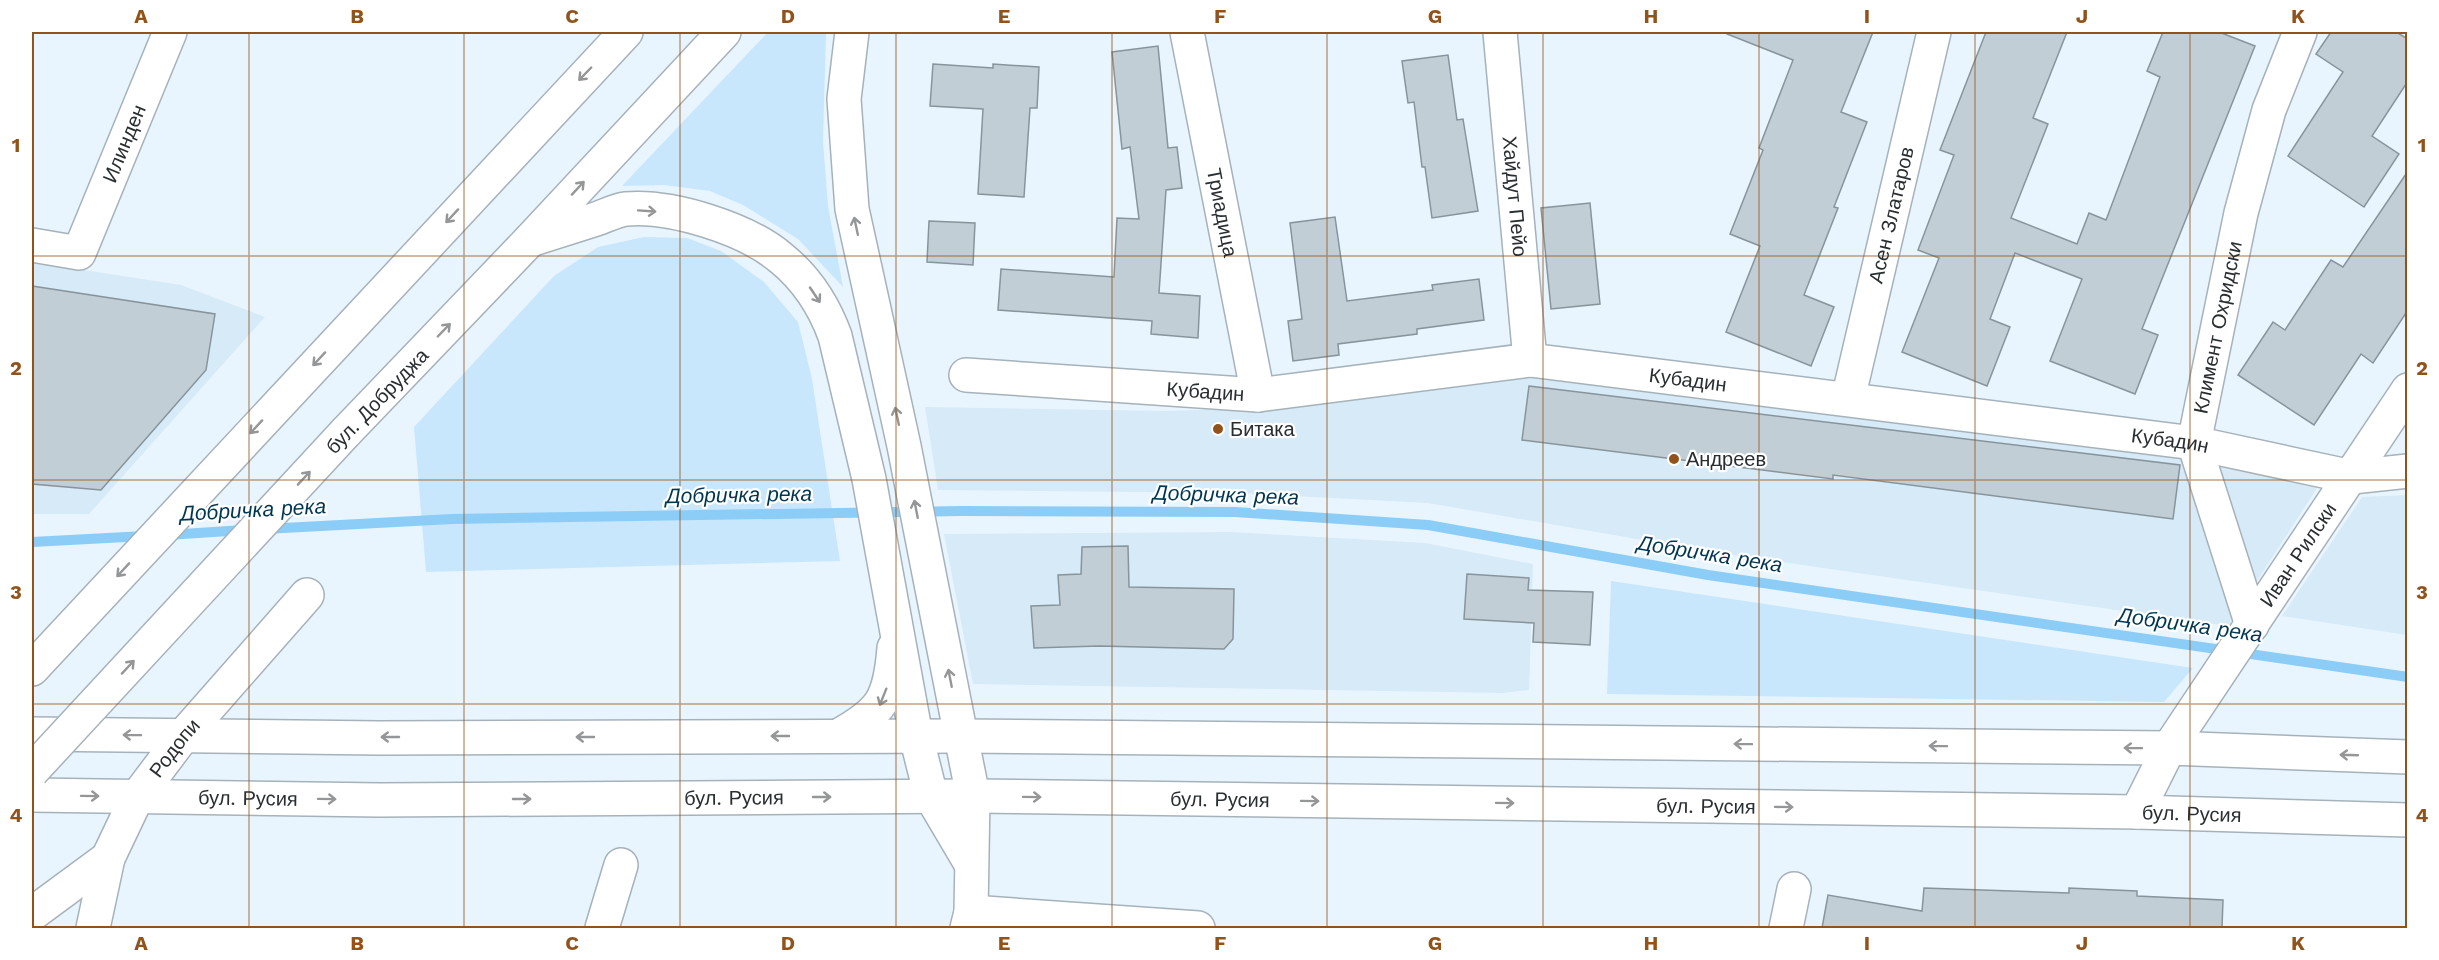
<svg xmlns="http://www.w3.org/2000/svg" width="2439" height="960" viewBox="0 0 2439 960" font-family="'Work Sans',sans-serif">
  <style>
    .built { fill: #d6eaf7 }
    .green { fill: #c8e7fc }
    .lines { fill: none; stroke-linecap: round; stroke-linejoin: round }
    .stream { stroke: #8ccdf7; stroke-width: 10 }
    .building { fill: #c2ced6; stroke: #88949c; stroke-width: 1.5 }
    .minor-casing { stroke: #a6b2ba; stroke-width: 36 }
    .major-casing { stroke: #a6b2ba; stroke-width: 36 }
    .minor { stroke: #fff; stroke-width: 33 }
    .major { stroke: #fff; stroke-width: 33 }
    .major-bridge-casing { stroke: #a6b2ba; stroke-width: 36; stroke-linecap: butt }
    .major-bridge { stroke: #fff; stroke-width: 33 }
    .oneway { stroke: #949698 }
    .grid { fill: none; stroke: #92531a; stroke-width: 1.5; stroke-opacity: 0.55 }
    .poi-dot { fill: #92531a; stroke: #fff; stroke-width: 2 }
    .labels { text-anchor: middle; stroke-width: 4.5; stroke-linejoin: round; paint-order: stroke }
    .street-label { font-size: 20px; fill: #292e31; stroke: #fff }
    .poi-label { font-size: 20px; fill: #292e31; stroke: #fff; text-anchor: start }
    .water-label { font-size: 21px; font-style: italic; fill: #003651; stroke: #fff }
    .neatline { fill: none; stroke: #92531a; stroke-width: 2 }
    .grid-label { font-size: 20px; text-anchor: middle; font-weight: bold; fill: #92531a }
  </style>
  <rect width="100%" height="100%" fill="#e9f5fe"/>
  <!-- built -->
  <g class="built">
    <path d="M32,262L181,285L265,317L89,514H32Z"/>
    <path d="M1528,373L2191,458L2319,485L2228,626L1712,552L1428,503L1237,493L938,490L925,407L1165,411L1258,408Z"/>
    <path d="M2407,495V635L2282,616L2362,497Z"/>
    <path d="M1232,532L1425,543L1533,564L1529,690L1502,693L973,684L944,534Z"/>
  </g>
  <!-- green -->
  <g class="green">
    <path d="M768,32H826L823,141L828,206L843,287L798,239L743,205L710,191L664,185L622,186Z"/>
    <path d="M644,237L687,238L721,251L764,282L798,322L812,379L840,561L426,572L414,427L554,276L598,247Z"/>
    <path d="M1611,581L2193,668L2164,702L1607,694Z"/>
  </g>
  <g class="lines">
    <!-- stream -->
    <g class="stream">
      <path d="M265,529L452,519L963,511L1235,512L1428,525L1708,575L2408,677"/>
      <path d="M167,535L244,530"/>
      <path d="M32,542L145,536"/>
    </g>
  </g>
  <!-- building -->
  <g class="building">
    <path d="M1727,32H1873L1841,112L1867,122L1834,207L1838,208L1804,295L1834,307L1811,366L1726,332L1760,246L1730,234L1763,150L1759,148L1793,60L1727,34Z"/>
    <path d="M1986,32H2067L2033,118L2048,124L2011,218L2077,244L2089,213L2106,220L2160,77L2147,71L2163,32H2219L2255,46L2142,329L2158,335L2135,394L2050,361L2082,279L2015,253L1990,319L2010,327L1987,386L1902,352L1939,258L1918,250L1954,155L1940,150Z"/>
    <path d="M2331,32H2396L2408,39V81L2372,136L2399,154L2364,207L2288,156L2343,72L2316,54Z"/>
    <path d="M1158,46L1168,148L1177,147L1182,188L1166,190L1159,293L1200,296L1198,338L1151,334L1152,321L998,310L1001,269L1114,277L1117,218L1139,219L1130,147L1122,149L1112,52Z"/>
    <path d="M1448,55L1457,120L1463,119L1478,211L1432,218L1425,167H1422L1414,102L1408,103L1402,61Z"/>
    <path d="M933,64L993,68V64L1039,67L1037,108H1030L1024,197L978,194L983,109L930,106Z"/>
    <path d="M2408,171V310L2373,363L2361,354L2314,425L2238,375L2273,322L2285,330L2331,260L2343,267Z"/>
    <path d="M1590,203L1600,304L1551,309L1541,208Z"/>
    <path d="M1335,217L1347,301L1433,290L1432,285L1479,279L1484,320L1417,329V334L1338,344L1339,355L1293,361L1288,321L1302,319L1290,223Z"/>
    <path d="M929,221L975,223L973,265L927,262Z"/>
    <path d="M32,286L215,314L206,370L101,490L32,484Z"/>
    <path d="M1529,386L2180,465L2173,519L1833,475V479L1522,440Z"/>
    <path d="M1128,546L1129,587L1234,589L1233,639L1224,649L1099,646L1034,648L1031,606L1060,605L1058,575L1081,574L1082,547Z"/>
    <path d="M1467,574L1529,578L1528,590L1593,592L1590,645L1533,642L1534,623L1464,619Z"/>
    <path d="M1924,888L2069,893V888L2137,891V896L2223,900L2222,928H1822L1828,895L1922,911Z"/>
  </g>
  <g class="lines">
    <defs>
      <g id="minor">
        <path id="s1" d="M1187,32L1258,395"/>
        <path id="s2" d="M1500,32L1530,360"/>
        <path id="s3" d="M32,245L79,253L170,32"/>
        <path id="s4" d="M966,375L1258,395L1530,360L2194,443L2352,477L2408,471"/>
        <path id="s5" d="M1848,399L1934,32"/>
        <path id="s6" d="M2252,625L2194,443L2241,213L2269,110L2300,32"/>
        <path d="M916,736L931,796L970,862"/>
        <path d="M961,736L973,796L971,912L967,928"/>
        <path id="s7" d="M2137,812L2169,748L2408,390"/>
        <path d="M971,912L1198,928"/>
        <path d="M32,914L108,858"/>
        <path id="s8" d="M93,928L108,858L137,797L183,736L307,595"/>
        <path d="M602,928L621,865"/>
        <path d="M1786,928L1794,889"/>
      </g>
      <g id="major">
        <path d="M852,32L844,99L852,209L904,446L961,736"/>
        <path d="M530,240C552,233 574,226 596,219C605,216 617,210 626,209C672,205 747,229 781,258C807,279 824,306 835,336L869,479L916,736"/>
        <path d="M345,433L530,240L724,32"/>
        <path d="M32,669L626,32"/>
        <path d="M32,734L380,738L961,736L2169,748L2408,757"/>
        <path d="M838,736C882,712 890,699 894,648"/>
        <path id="s9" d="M32,795L380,800L973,796L2137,812L2408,820"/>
      </g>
    </defs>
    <!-- minor casing -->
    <use href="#minor" class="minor-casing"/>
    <!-- major casing -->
    <use href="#major" class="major-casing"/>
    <!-- minor -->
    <use href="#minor" class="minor"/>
    <!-- major -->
    <use href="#major" class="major"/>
    <defs>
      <path id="major-bridge" d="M32,771L345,433"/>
    </defs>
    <!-- major-bridge casing -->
    <use href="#major-bridge" class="major-bridge-casing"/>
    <!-- major-bridge -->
    <use href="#major-bridge" class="major-bridge"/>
  </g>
  <!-- one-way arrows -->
  <defs><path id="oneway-shaft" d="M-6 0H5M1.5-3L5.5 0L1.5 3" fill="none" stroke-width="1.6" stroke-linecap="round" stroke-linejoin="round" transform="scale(1.5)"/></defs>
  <g class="oneway">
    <use href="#oneway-shaft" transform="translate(585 74) rotate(134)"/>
    <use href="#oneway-shaft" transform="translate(578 188) rotate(-47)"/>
    <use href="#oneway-shaft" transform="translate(647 211) rotate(4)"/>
    <use href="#oneway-shaft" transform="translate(452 216) rotate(133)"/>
    <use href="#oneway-shaft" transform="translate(856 226) rotate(-102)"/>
    <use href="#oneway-shaft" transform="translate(815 295) rotate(56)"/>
    <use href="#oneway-shaft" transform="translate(444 330) rotate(-46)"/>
    <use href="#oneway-shaft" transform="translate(319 359) rotate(133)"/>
    <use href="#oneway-shaft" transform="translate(897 416) rotate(-102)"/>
    <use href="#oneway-shaft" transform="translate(256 427) rotate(133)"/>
    <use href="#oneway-shaft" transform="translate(304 478) rotate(-47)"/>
    <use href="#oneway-shaft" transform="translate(916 509) rotate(-101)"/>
    <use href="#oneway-shaft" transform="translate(123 570) rotate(133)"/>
    <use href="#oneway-shaft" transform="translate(128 667) rotate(-47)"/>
    <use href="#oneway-shaft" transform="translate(950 678) rotate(-101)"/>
    <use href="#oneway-shaft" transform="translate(883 697) rotate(112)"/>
    <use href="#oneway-shaft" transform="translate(132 735) rotate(-179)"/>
    <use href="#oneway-shaft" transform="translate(780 736) rotate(180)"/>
    <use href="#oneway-shaft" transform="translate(390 737) rotate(180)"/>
    <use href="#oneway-shaft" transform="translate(585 737) rotate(180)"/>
    <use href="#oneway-shaft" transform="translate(1743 744) rotate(-179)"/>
    <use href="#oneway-shaft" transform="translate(1938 746) rotate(-179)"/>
    <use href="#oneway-shaft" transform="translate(2133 748) rotate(-179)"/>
    <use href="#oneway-shaft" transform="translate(2349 755) rotate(-178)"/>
    <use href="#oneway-shaft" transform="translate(90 796) rotate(1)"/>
    <use href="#oneway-shaft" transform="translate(822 797)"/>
    <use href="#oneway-shaft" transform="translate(1032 797) rotate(1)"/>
    <use href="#oneway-shaft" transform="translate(327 799) rotate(1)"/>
    <use href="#oneway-shaft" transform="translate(522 799)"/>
    <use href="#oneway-shaft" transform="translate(1310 801) rotate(1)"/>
    <use href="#oneway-shaft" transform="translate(1505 803) rotate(1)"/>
    <use href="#oneway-shaft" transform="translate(1784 807) rotate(1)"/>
  </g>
  <!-- grid -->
  <path class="grid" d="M249,32V928M464,32V928M680,32V928M896,32V928M1112,32V928M1327,32V928M1543,32V928M1759,32V928M1975,32V928M2190,32V928M32,256H2408M32,480H2408M32,704H2408"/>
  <!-- markers -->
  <g class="poi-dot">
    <circle cx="1218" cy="429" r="6"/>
    <circle cx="1674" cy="459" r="6"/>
  </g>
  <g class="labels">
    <!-- street labels -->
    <g class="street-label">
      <text dy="7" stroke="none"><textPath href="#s3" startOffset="166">Илинден</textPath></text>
      <text dy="7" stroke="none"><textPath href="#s2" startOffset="165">Хайдут Пейо</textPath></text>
      <text dy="7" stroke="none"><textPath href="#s1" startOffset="184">Триадица</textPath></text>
      <text dy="7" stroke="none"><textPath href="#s5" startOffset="189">Асен Златаров</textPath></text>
      <text dy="7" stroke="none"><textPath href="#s6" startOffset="309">Климент Охридски</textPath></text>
      <text dy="7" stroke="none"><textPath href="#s4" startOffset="726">Кубадин</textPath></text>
      <text dy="7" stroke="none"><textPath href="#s4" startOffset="240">Кубадин</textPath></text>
      <text transform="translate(377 401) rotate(-46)" y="7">бул. Добруджа</text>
      <text dy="7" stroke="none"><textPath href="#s4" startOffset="1212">Кубадин</textPath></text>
      <text dy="7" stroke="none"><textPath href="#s7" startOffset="304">Иван Рилски</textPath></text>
      <text dy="7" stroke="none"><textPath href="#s8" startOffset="201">Родопи</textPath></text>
      <text dy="7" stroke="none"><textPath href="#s9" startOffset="216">бул. Русия</textPath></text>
      <text dy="7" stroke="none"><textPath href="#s9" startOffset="702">бул. Русия</textPath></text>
      <text dy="7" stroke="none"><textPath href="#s9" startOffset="1188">бул. Русия</textPath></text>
      <text dy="7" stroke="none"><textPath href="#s9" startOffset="1674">бул. Русия</textPath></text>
      <text dy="7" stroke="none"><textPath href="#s9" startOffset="2160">бул. Русия</textPath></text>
    </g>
    <!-- poi labels -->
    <g class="poi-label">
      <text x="1230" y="436">Битака</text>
      <text x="1686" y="466">Андреев</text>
    </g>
    <!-- water labels -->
    <g class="water-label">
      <text transform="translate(739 495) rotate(-1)" y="7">Добричка река</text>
      <text transform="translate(1226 495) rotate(2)" y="7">Добричка река</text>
      <text transform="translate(253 510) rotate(-3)" y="7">Добричка река</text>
      <text transform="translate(1710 554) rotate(9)" y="7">Добричка река</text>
      <text transform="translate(2190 625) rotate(8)" y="7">Добричка река</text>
    </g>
  </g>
  <!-- border -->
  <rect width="2439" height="960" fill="none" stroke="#ffffff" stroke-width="66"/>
  <rect x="33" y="33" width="2373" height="894" class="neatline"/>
  <g class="grid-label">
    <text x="141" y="23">A</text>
    <text x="357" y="23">B</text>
    <text x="572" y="23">C</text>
    <text x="788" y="23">D</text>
    <text x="1004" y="23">E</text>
    <text x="1220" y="23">F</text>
    <text x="1435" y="23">G</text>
    <text x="1651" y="23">H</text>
    <text x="1867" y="23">I</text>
    <text x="2082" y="23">J</text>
    <text x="2298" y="23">K</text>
    <text x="16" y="152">1</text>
    <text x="2422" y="152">1</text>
    <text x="16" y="375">2</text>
    <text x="2422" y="375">2</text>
    <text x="16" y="599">3</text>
    <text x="2422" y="599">3</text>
    <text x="16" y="822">4</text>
    <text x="2422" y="822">4</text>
    <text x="141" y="950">A</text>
    <text x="357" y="950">B</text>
    <text x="572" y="950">C</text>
    <text x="788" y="950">D</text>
    <text x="1004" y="950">E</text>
    <text x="1220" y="950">F</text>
    <text x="1435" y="950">G</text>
    <text x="1651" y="950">H</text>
    <text x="1867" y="950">I</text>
    <text x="2082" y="950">J</text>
    <text x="2298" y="950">K</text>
  </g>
</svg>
